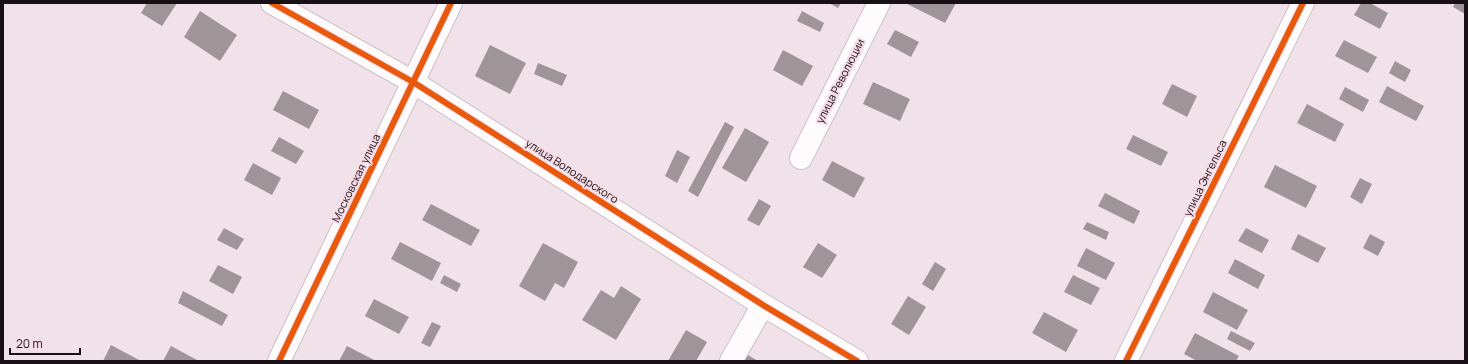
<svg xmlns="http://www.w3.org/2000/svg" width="1468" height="364" viewBox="0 0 1468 364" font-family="Manrope,sans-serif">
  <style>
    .building { fill: #9f9599 }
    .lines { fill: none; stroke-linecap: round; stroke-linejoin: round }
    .street-casing { stroke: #ccc1c6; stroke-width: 24 }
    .street { stroke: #fdfbfc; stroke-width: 22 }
    .cycleway-casing { stroke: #f6dce7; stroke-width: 8 }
    .cycleway { stroke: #e8590c; stroke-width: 6 }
    .labels { text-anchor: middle; stroke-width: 4; stroke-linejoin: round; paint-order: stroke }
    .street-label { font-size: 11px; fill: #181014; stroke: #f6dce7 }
  </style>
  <rect width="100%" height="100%" fill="#f0e2e8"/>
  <!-- building -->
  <g class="building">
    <path d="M147,3H177L162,26L141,13Z"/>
    <path d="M829,3H841L838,8Z"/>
    <path d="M908,3H956L945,23L907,4Z"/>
    <path d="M1361,3H1370L1388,13L1380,29L1354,15Z"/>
    <path d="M1455,3H1465V14L1453,7Z"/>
    <path d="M200,11L237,35L220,61L184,37Z"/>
    <path d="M802,11L824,23L820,32L797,21Z"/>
    <path d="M895,30L919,42L911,57L887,44Z"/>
    <path d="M1344,40L1377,57L1368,73L1335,56Z"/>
    <path d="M490,45L526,63L510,94L475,76Z"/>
    <path d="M783,50L813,66L802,86L773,70Z"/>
    <path d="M1395,61L1411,70L1405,82L1389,73Z"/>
    <path d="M538,63L567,75L562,86L534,74Z"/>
    <path d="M873,82L910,99L900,121L863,104Z"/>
    <path d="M1172,84L1197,96L1187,117L1162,104Z"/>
    <path d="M1387,86L1424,106L1416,121L1379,102Z"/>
    <path d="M1345,87L1369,100L1363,112L1339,99Z"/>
    <path d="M283,91L319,110L309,129L273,110Z"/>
    <path d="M1307,104L1344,124L1335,142L1297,123Z"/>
    <path d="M725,122L734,127L698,197L688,191Z"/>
    <path d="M745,128L769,142L746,182L722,168Z"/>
    <path d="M1133,135L1168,152L1161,166L1126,149Z"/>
    <path d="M279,137L304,151L296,164L271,151Z"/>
    <path d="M677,150L690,157L677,183L665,176Z"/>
    <path d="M832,161L865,178L854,198L822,180Z"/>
    <path d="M253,163L281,178L272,195L244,180Z"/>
    <path d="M1275,165L1317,186L1306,208L1264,187Z"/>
    <path d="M1360,178L1372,184L1362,204L1350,197Z"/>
    <path d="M1105,193L1140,211L1134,224L1098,206Z"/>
    <path d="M759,199L771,206L759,226L747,220Z"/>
    <path d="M431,204L480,230L471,246L422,220Z"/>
    <path d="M1087,222L1109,232L1106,240L1083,229Z"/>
    <path d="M224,228L244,239L237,250L217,240Z"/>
    <path d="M1246,228L1269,240L1262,253L1238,241Z"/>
    <path d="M1298,234L1326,248L1318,263L1291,249Z"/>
    <path d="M1370,234L1385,242L1378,256L1363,248Z"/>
    <path d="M400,242L441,263L432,281L391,259Z"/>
    <path d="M543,243L578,262L564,288L555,283L545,301L519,286Z"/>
    <path d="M818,243L837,255L822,278L803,267Z"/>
    <path d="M1086,248L1115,263L1106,280L1077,266Z"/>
    <path d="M1235,259L1265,275L1258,289L1228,273Z"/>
    <path d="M935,262L946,269L933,291L922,284Z"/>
    <path d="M218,265L242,277L233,294L209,281Z"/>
    <path d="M444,275L461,284L457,292L440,283Z"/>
    <path d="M1073,275L1100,288L1091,305L1064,292Z"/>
    <path d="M621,286L641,299L616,340L582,320L601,290L614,298Z"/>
    <path d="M183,291L228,315L222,326L178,303Z"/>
    <path d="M1213,292L1248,310L1237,330L1203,312Z"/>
    <path d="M908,296L926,307L909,335L891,324Z"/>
    <path d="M374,299L409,317L399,334L365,316Z"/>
    <path d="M1044,312L1078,330L1066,352L1032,333Z"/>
    <path d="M432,322L441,326L430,347L421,343Z"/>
    <path d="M686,330L707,342L696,361H668Z"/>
    <path d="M1231,331L1255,343L1250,351L1227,339Z"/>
    <path d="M1195,333L1239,356L1236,361H1197L1184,354Z"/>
    <path d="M111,345L141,361H103Z"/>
    <path d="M171,346L197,360V361H163Z"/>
    <path d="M347,346L376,361H339Z"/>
    <path d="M748,355L758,361H744Z"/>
  </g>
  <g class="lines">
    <defs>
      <g id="street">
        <path d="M272,3L413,82L763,305L857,361"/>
        <path d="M801,158L879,3"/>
        <path d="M279,361L451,3"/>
        <path d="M731,361L763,305"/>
        <path d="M1126,361L1303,3"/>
      </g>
    </defs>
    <!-- street casing -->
    <use href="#street" class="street-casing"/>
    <!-- street -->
    <use href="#street" class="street"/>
    <defs>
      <g id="cycleway">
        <path d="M272,3L413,82L763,305L857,361"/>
        <path d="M279,361L451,3"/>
        <path d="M1126,361L1303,3"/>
      </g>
    </defs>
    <!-- cycleway casing -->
    <use href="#cycleway" class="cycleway-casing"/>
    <!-- cycleway -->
    <use href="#cycleway" class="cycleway"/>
  </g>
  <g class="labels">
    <!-- street labels -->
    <g class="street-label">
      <text transform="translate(840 81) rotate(-63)" y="4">улица Революции</text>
      <text transform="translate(572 171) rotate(33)" y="4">улица Володарского</text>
      <text transform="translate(356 178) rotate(-64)" y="4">Московская улица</text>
      <text transform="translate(1205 178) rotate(-64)" y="4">улица Энгельса</text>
    </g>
  </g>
  <!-- border -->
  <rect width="1468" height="364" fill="none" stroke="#181014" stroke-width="8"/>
  <!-- scale -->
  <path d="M10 348v6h70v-6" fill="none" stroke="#181014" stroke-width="2"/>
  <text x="16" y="348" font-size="12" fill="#181014" stroke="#f6dce7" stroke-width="3" paint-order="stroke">20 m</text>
</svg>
